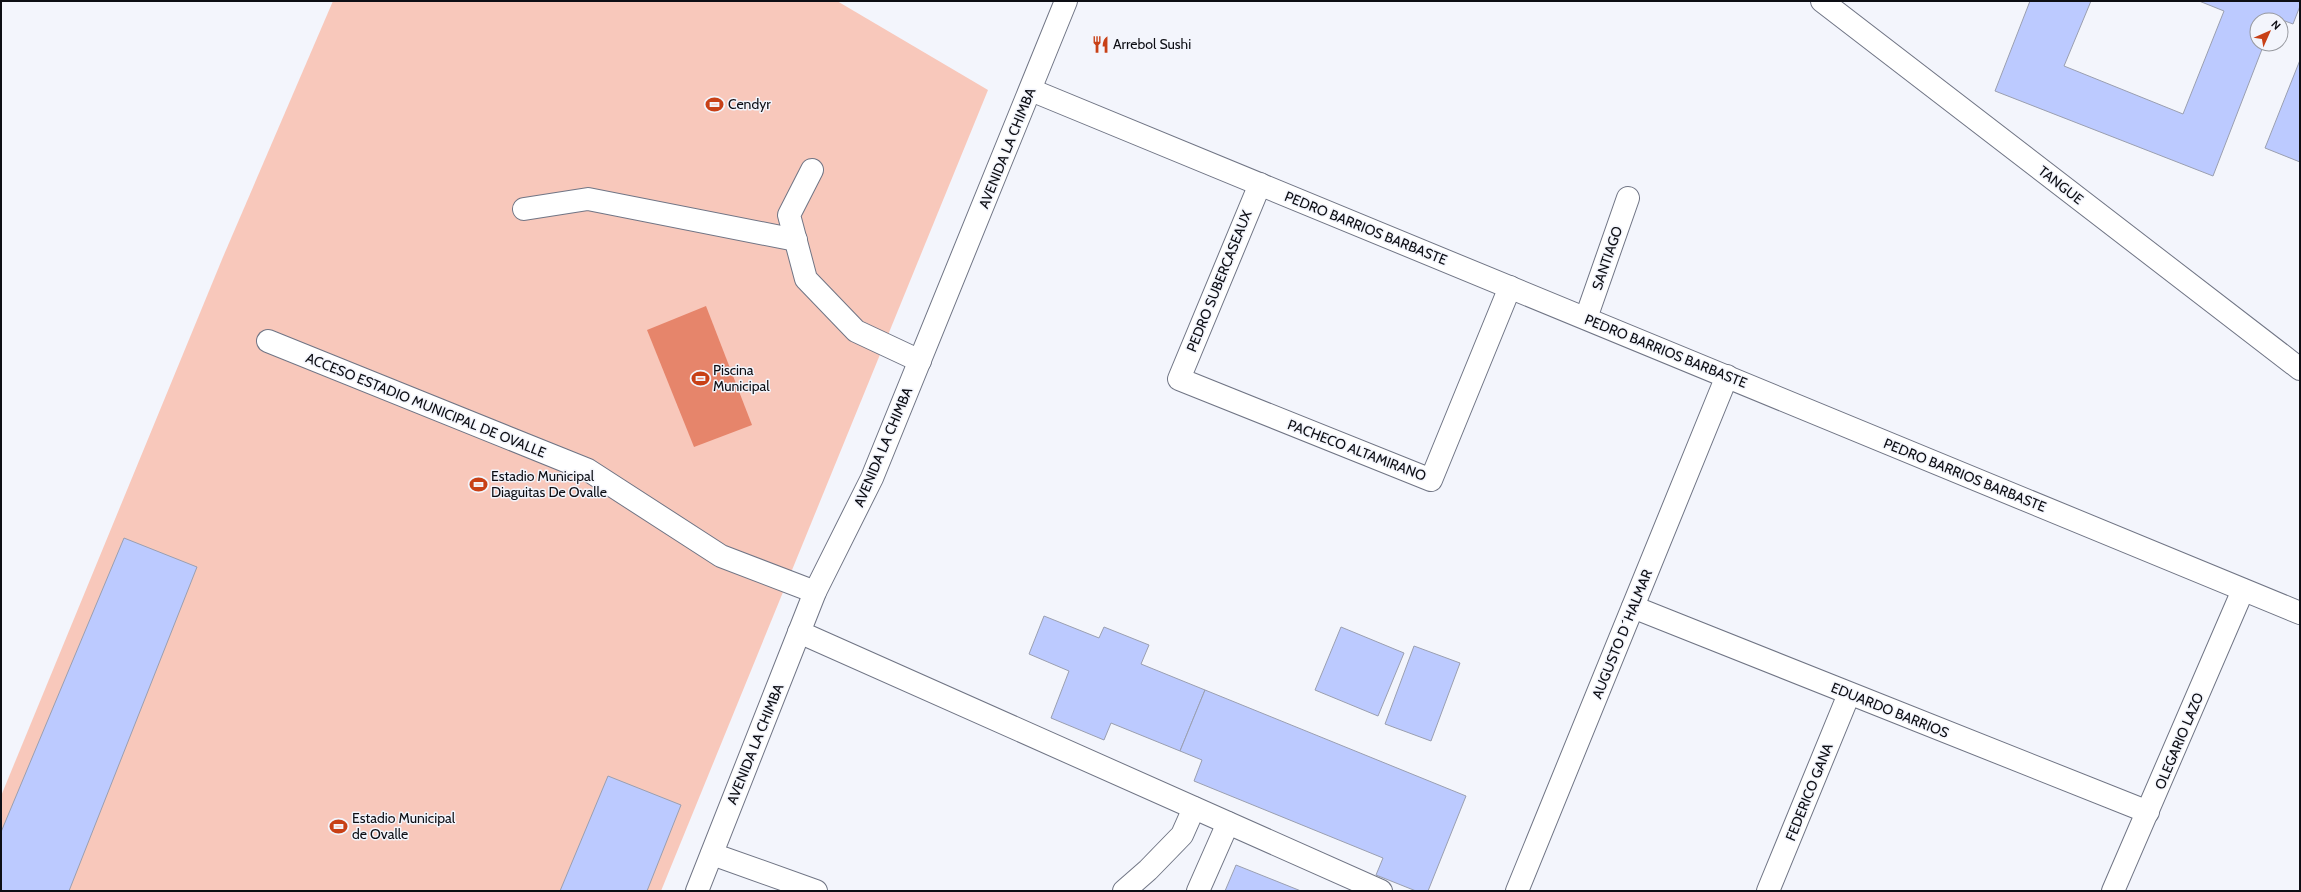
<svg xmlns="http://www.w3.org/2000/svg" width="2301" height="892" viewBox="0 0 2301 892" font-family="Cabin,sans-serif">
  <style>
    .green { fill: #f8c8bb }
    .water { fill: #e6856b }
    .building { fill: #bccaff; stroke: #9a9fb0 }
    .lines { fill: none; stroke-linecap: round; stroke-linejoin: round }
    .minor-casing { stroke: #707585; stroke-width: 24 }
    .major-casing { stroke: #707585; stroke-width: 24 }
    .minor { stroke: #fff; stroke-width: 22 }
    .major { stroke: #fff; stroke-width: 22 }
    .labels { text-anchor: middle; stroke-width: 3; stroke-linejoin: round; paint-order: stroke }
    .poi-label { font-size: 14px; fill: #0d0e14; stroke: #f3f5fc; text-anchor: start }
    .street-label { font-size: 14px; fill: #0d0e14; stroke: #f3f5fc }
  </style>
  <rect width="100%" height="100%" fill="#f3f5fc"/>
  <!-- green -->
  <path class="green" d="M333,1H837L988,90L661,891H1V796L223,257Z"/>
  <!-- water -->
  <path class="water" d="M706,306L752,425L694,447L647,330Z"/>
  <!-- building -->
  <g class="building">
    <path d="M2030,1H2091L2064,66L2183,114L2224,11L2199,1H2300V6L2293,24L2274,17L2273,20H2257V44H2264L2213,176L1995,91Z"/>
    <path d="M2300,60V162L2265,148Z"/>
    <path d="M124,538L197,567L69,891H1V832Z"/>
    <path d="M1044,616L1099,638L1104,627L1149,645L1141,664L1205,690L1180,751L1111,723L1104,740L1051,718L1069,671L1029,654Z"/>
    <path d="M1341,627L1404,653L1378,716L1315,690Z"/>
    <path d="M1414,646L1460,663L1431,741L1385,724Z"/>
    <path d="M1205,690L1466,796L1428,891H1416L1376,875L1383,858L1194,781L1202,760L1180,751Z"/>
    <path d="M608,776L681,805L647,891H560Z"/>
    <path d="M1236,865L1301,891H1225Z"/>
  </g>
  <g class="lines">
    <defs>
      <g id="minor">
        <path d="M1031,90L2300,613"/>
        <path d="M812,170L789,215L806,279L856,331L920,361"/>
        <path d="M1260,184L1179,379L1431,480L1510,287"/>
        <path d="M524,209L588,199L796,240"/>
        <path d="M1586,318L1628,198"/>
        <path d="M268,341L588,470L721,556L815,592"/>
        <path d="M1633,607L2148,812"/>
        <path d="M799,632L1381,891"/>
        <path d="M712,854L816,891"/>
        <path d="M697,891L815,592L872,478L1066,1"/>
        <path d="M1124,891L1148,870L1182,835L1194,808"/>
        <path d="M1198,891L1228,823"/>
        <path d="M1517,891L1727,376"/>
        <path d="M1768,891L1849,694"/>
        <path d="M2113,891L2243,590"/>
      </g>
      <path id="major" d="M1822,1L2300,369"/>
    </defs>
    <!-- minor casing -->
    <use href="#minor" class="minor-casing"/>
    <!-- major casing -->
    <use href="#major" class="major-casing"/>
    <!-- minor -->
    <use href="#minor" class="minor"/>
    <!-- major -->
    <use href="#major" class="major"/>
  </g>
  <!-- icons -->
  <defs>
    <symbol id="restaurant-bare" viewBox="-9 -9 18 18"><path d="M-5-6h1v4h1v-4h1v4h1v-4h1v5L-1.5 .5V6h-2V.5L-5-1ZM5-6V6H3V1.5H1.5Q1.5-4 5-6Z" fill="#c84016" stroke="#f3f5fc" stroke-width="2.5" paint-order="stroke"/></symbol>
    <symbol id="stadium-bare" viewBox="-9 -9 18 18"><path d="M0-5a6.5 5 0 1 0 0 10a6.5 5 0 1 0 0-10ZM-3.5-1.8h7v3.6h-7Z" fill="#c84016" stroke="#f3f5fc" stroke-width="2.5" paint-order="stroke"/></symbol>
  </defs>
  <g fill-rule="evenodd">
    <use href="#restaurant-bare" x="1088" y="32" width="25" height="25"/>
    <use href="#stadium-bare" x="702" y="92" width="25" height="25"/>
    <use href="#stadium-bare" x="688" y="366" width="25" height="25"/>
    <use href="#stadium-bare" x="466" y="472" width="25" height="25"/>
    <use href="#stadium-bare" x="326" y="814" width="25" height="25"/>
  </g>
  <g class="labels">
    <!-- poi labels -->
    <g class="poi-label">
      <text x="1113" y="49">Arrebol Sushi</text>
      <text x="728" y="109">Cendyr</text>
      <text x="713" y="375">Piscina<tspan x="713" dy="16">Municipal</tspan></text>
      <text x="491" y="481">Estadio Municipal<tspan x="491" dy="16">Diaguitas De Ovalle</tspan></text>
      <text x="352" y="823">Estadio Municipal<tspan x="352" dy="16">de Ovalle</tspan></text>
    </g>
    <!-- street labels -->
    <g class="street-label">
      <text transform="translate(1007 148) rotate(-68)" y="5">AVENIDA LA CHIMBA</text>
      <text transform="translate(2061 185) rotate(38)" y="5">TANGUE</text>
      <text transform="translate(1366 228) rotate(22)" y="5">PEDRO BARRIOS BARBASTE</text>
      <text transform="translate(1607 258) rotate(-71)" y="5">SANTIAGO</text>
      <text transform="translate(1219 281) rotate(-68)" y="5">PEDRO SUBERCASEAUX</text>
      <text transform="translate(1666 351) rotate(22)" y="5">PEDRO BARRIOS BARBASTE</text>
      <text transform="translate(426 405) rotate(22)" y="5">ACCESO ESTADIO MUNICIPAL DE OVALLE</text>
      <text transform="translate(883 447) rotate(-67)" y="5">AVENIDA LA CHIMBA</text>
      <text transform="translate(1357 450) rotate(21)" y="5">PACHECO ALTAMIRANO</text>
      <text transform="translate(1965 475) rotate(22)" y="5">PEDRO BARRIOS BARBASTE</text>
      <text transform="translate(1622 634) rotate(-68)" y="5">AUGUSTO D´HALMAR</text>
      <text transform="translate(1890 710) rotate(22)" y="5">EDUARDO BARRIOS</text>
      <text transform="translate(2179 741) rotate(-67)" y="5">OLEGARIO LAZO</text>
      <text transform="translate(755 744) rotate(-68)" y="5">AVENIDA LA CHIMBA</text>
      <text transform="translate(1809 792) rotate(-68)" y="5">FEDERICO GANA</text>
    </g>
  </g>
  <!-- border -->
  <rect width="2301" height="892" fill="none" stroke="#0d0e14" stroke-width="4"/>
  <!-- north arrow -->
  <g transform="translate(2269 32) rotate(45)"><circle r="19" fill="#f3f5fc" stroke="#97999f"/>
  <path d="M0-3L7 15L0 10L-7 15Z" fill="#c84016"/>
  <text y="-6" font-size="11" font-weight="bold" text-anchor="middle" fill="#0d0e14">N</text>
  </g>
</svg>
